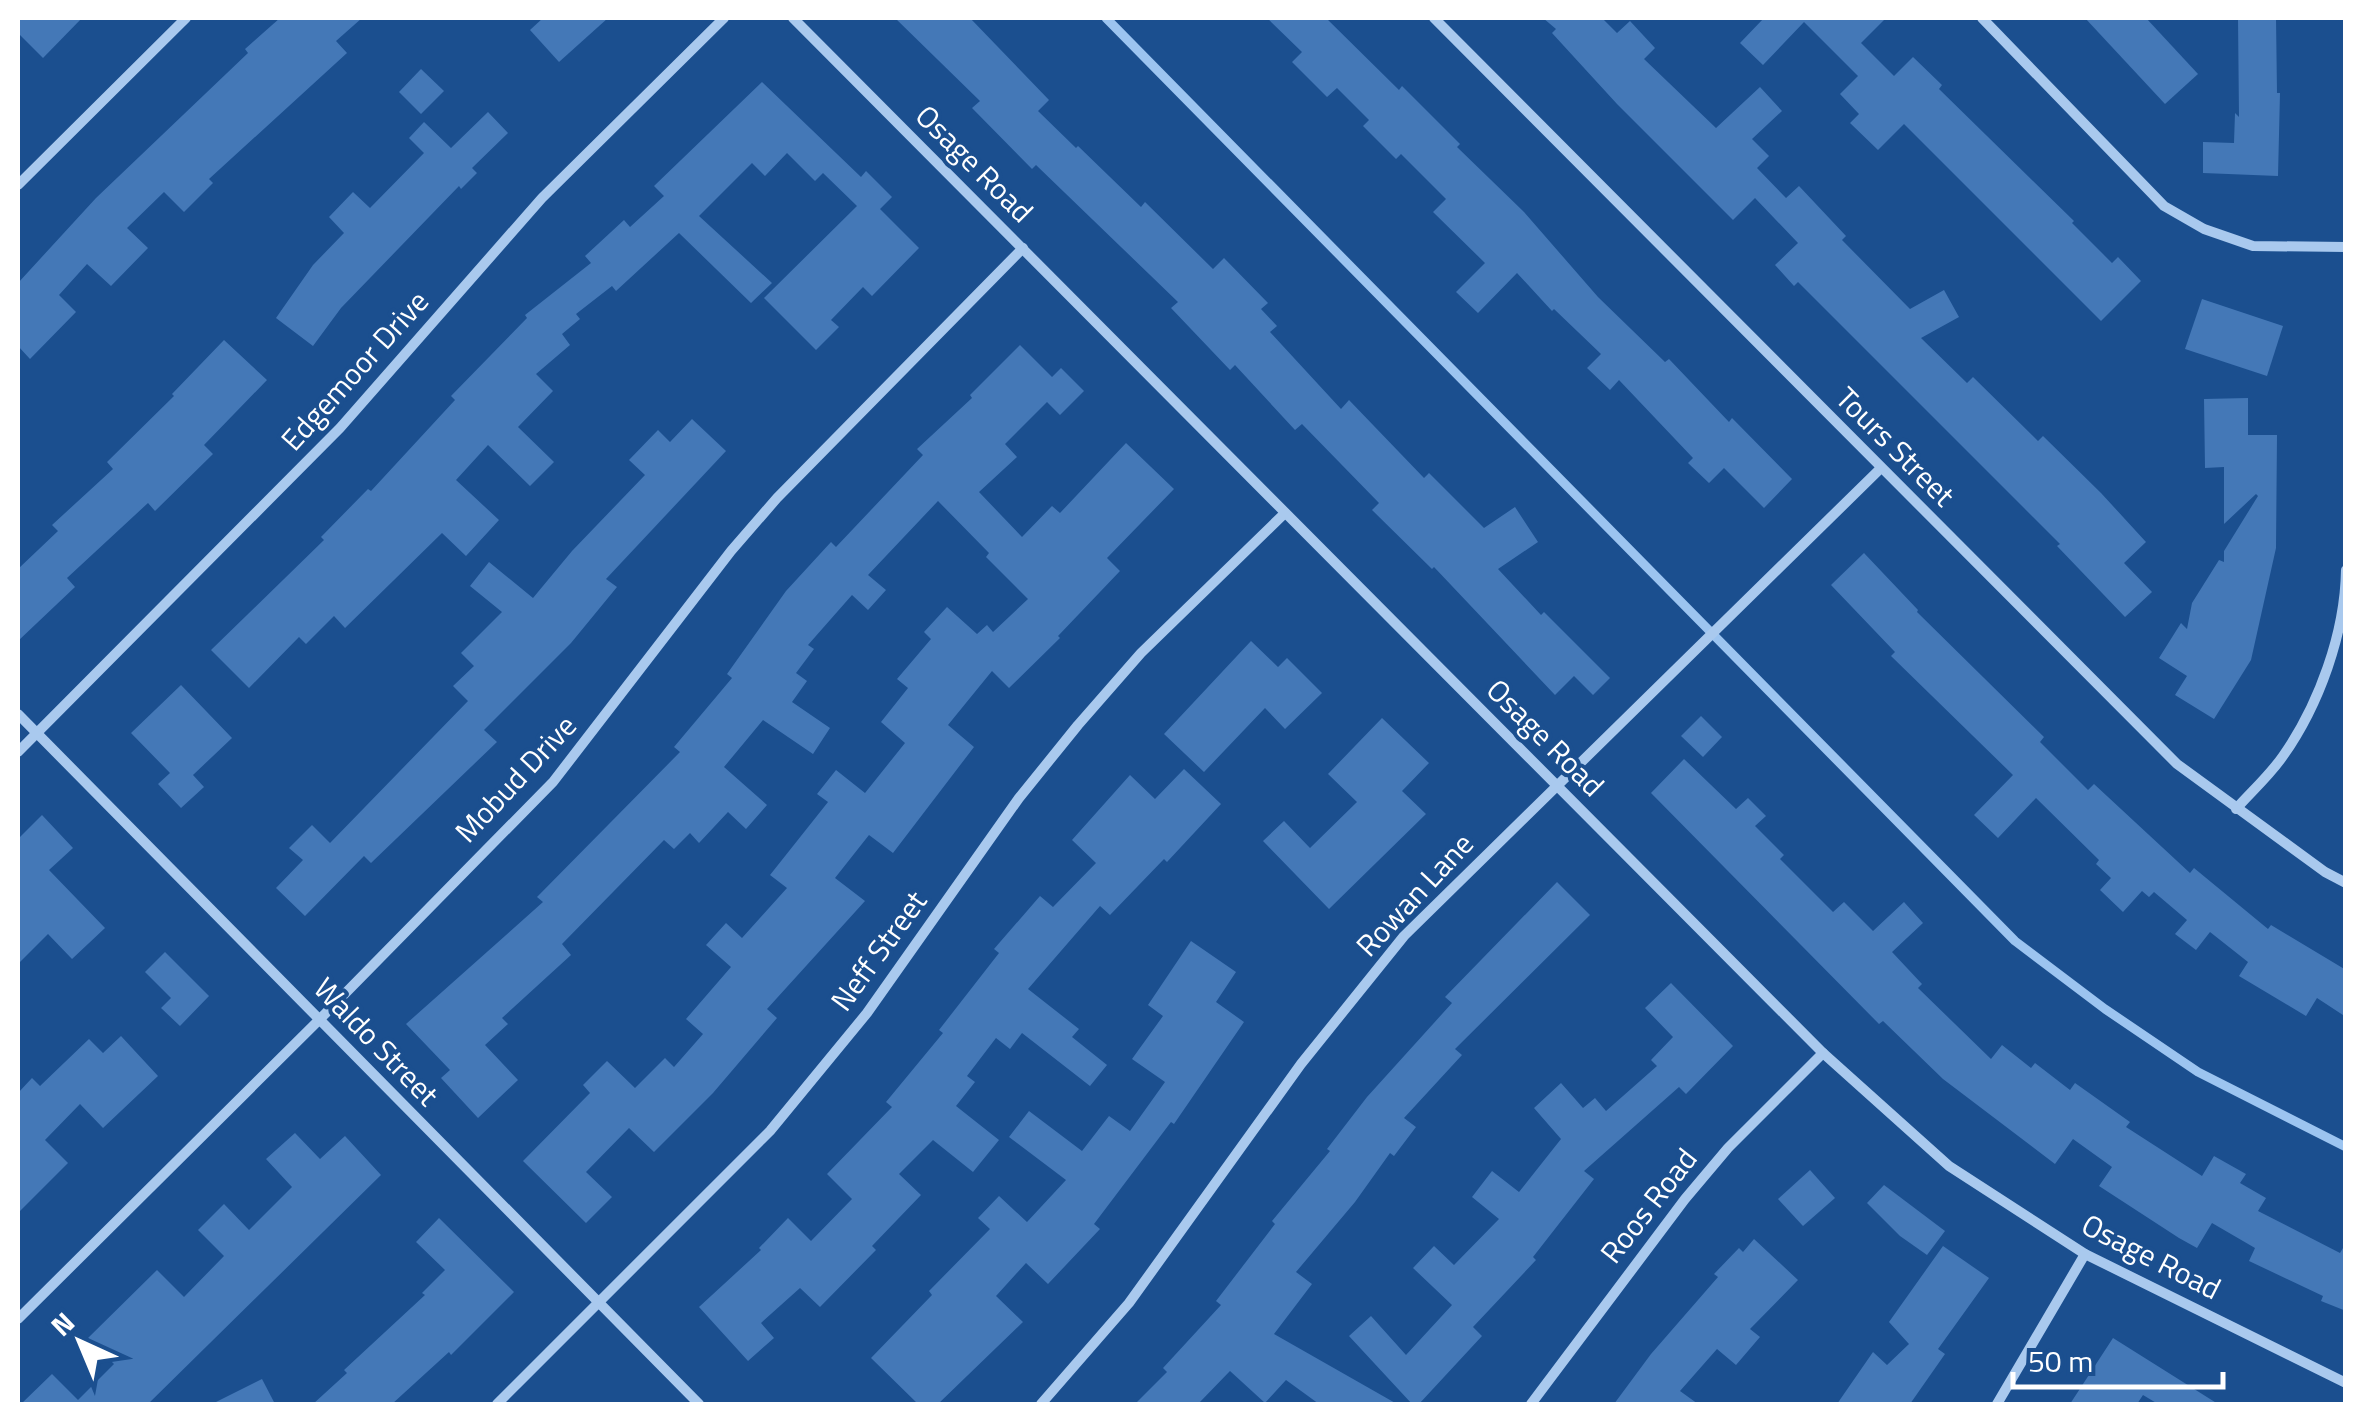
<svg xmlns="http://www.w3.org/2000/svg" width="2363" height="1422" viewBox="0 0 2363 1422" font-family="'Titillium Web',sans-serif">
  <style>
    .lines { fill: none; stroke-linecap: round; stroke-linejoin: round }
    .stream { stroke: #9cc4f0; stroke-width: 9 }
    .building { fill: #4478b7 }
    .street { stroke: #a9c9ee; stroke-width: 10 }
    .labels { text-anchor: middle; stroke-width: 8; stroke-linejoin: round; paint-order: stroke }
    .street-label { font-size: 30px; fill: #fff; stroke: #1b4f8f }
  </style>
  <rect width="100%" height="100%" fill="#1b4f8f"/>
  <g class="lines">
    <!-- stream -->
    <path class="stream" d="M1106,18L2015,941L2105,1009L2198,1072L2346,1147"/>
  </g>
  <!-- building -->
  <g class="building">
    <path d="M18,18H82L43,58L18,33Z"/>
    <path d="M280,18H362L336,41L347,53L209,179L213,183L184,212L164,192L127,228L148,248L111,286L87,264L59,295L76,312L30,359L18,346V283L96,198L248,53L245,49Z"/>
    <path d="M543,18H608L559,62L530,30Z"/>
    <path d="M895,18H970L1049,100L1038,111L1076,148L1078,146L1141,207L1145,202L1213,269L1224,258L1268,303L1261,309L1277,326L1270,332L1341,409L1349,400L1424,478L1429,473L1484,528L1515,507L1538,542L1498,569L1541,615L1544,612L1610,678L1593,695L1574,676L1555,695L1434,567L1432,569L1372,510L1379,503L1302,424L1295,430L1235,365L1230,370L1171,308L1178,302L1036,165L1032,169L972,108L980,101Z"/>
    <path d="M1267,18H1326L1399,90L1402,86L1460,144L1457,147L1524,212L1598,297L1665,362L1669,359L1729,422L1732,418L1792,479L1764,508L1724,468L1709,483L1688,463L1693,458L1619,380L1610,390L1587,368L1601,354L1554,309L1552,311L1517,273L1478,313L1456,292L1485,263L1433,212L1446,199L1401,154L1396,159L1363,126L1369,120L1337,88L1327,97L1292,62L1302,52Z"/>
    <path d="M1543,18H1602L1617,33L1630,21L1655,48L1644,59L1716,128L1760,87L1782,111L1752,139L1769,156L1757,168L1786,198L1799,186L1846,236L1842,240L1910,309L1944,290L1959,317L1921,338L1967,383L1973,377L2038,441L2043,436L2101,493L2146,542L2124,563L2152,592L2125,617L2057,546L2060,544L1798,282L1794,286L1775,265L1798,243L1755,198L1733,220L1617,104L1552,33L1556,29Z"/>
    <path d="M1764,18H1886L1861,43L1894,76L1913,57L1942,85L1939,89L2074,221L2072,223L2112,263L2118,257L2141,281L2101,321L1904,124L1878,150L1850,123L1859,114L1840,94L1858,76L1804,22L1763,65L1740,43Z"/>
    <path d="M2085,18H2146L2198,74L2165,104Z"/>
    <path d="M2238,18H2276L2277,93H2280L2278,176L2203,173V142L2234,143L2235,113L2239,117Z"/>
    <path d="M421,69L444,91L421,114L399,92Z"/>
    <path d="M762,82L861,177L866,171L892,197L880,209L919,248L872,296L863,287L831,320L839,327L816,350L764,298L857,206L823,173L815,181L787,153L765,176L752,163L699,216L772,283L751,303L679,233L616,291L612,286L576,314L580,319L562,334L570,345L536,374L553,391L518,427L554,462L530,486L488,445L456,480L499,520L466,556L442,533L345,628L334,616L306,644L299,637L249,688L211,650L324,540L321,537L368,489L371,491L455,400L451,396L527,318L525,315L591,263L585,256L624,220L630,227L664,196L654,186Z"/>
    <path d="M488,112L508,133L472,168L477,173L461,189L459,186L341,308L313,346L276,318L313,265L344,233L329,217L353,192L370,208L424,153L409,138L424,122L451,148Z"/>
    <path d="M2202,299L2283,326L2267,376L2185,349Z"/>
    <path d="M224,340L267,380L204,445L213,454L155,511L148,503L67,578L75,587L18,641V569L58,531L52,525L113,469L107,462L174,396L172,394Z"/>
    <path d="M1020,345L1052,377L1061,368L1084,391L1060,415L1047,402L1005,444L1017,457L979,492L1022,537L1052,506L1060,513L1126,443L1174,489L1107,558L1120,571L1058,636L1060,638L1009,688L992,671L948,725L974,747L893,853L869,835L835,878L865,901L767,1009L777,1018L713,1093L654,1152L629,1128L586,1172L612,1197L586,1223L523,1161L590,1093L583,1085L607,1061L635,1088L665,1058L674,1067L703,1034L686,1019L731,967L706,945L726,923L742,938L787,888L770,875L828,802L817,794L836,770L865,793L905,743L881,722L908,688L897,679L931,639L924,632L947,607L977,634L987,625L993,632L1028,599L986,557L989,553L938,501L868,575L886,590L868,610L852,595L808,645L814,649L796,673L807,681L792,702L830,728L813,754L763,720L724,767L767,805L746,829L728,812L699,843L690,833L674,849L664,840L562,944L571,955L502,1018L508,1024L485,1045L518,1080L478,1118L441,1078L450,1070L406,1024L543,902L537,897L680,752L674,747L732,678L727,674L786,591L831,542L836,547L923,455L917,449L972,398L970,395Z"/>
    <path d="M2248,398V435H2277L2276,548L2251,660L2214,719L2175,695L2187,676L2159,658L2181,623L2187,629L2192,603L2219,560L2224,562V551L2258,496L2256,494L2224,524V467L2205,468L2204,399Z"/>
    <path d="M692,419L726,451L606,579L617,587L571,643L484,730L497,742L371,863L364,856L305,916L276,888L303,860L289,848L312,825L330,843L468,701L453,686L474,666L461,653L502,612L470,586L489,562L533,598L572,551L645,475L629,460L658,430L670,442Z"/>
    <path d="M1864,553L1918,610L1917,612L2044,737L2040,742L2088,790L2094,784L2190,873L2194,868L2268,929L2271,925L2346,970V1017L2317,998L2306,1016L2239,976L2248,962L2210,932L2196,950L2175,934L2187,920L2154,892L2149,897L2142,891L2123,912L2100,890L2111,878L2096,864L2099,860L2036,798L1998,838L1974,815L2013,775L1891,656L1895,652L1831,585Z"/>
    <path d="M1251,641L1278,667L1287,658L1322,693L1285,729L1265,708L1204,772L1164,734Z"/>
    <path d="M181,685L232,738L193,775L204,787L181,808L158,784L170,773L131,733Z"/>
    <path d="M1701,716L1722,737L1703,757L1681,736Z"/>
    <path d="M1382,718L1429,763L1402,791L1426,814L1329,909L1263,841L1284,821L1310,848L1357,802L1328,774Z"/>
    <path d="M1684,759L1736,809L1748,798L1766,816L1755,826L1784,855L1780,859L1833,912L1844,902L1873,931L1904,902L1923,923L1892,952L1922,984L1918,988L1991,1059L2002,1045L2031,1068L2035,1063L2070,1090L2075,1083L2130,1122L2126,1127L2202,1176L2214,1156L2246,1174L2240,1183L2266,1198L2258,1211L2340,1253L2346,1243V1311L2321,1301L2323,1296L2249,1261L2255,1248L2212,1223L2197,1248L2179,1238L2099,1186L2112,1167L2073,1139L2055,1164L1943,1079L1883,1021L1879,1024L1651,793Z"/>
    <path d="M1184,769L1221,804L1167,862L1164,859L1110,915L1100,906L1028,989L1079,1029L1072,1037L1107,1065L1090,1086L1022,1033L1010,1049L996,1038L967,1076L975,1082L956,1106L999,1140L973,1172L933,1140L899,1174L921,1195L872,1246L876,1250L820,1307L800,1288L761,1323L774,1338L748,1361L699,1307L761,1250L759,1248L788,1218L811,1241L852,1199L827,1174L892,1107L886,1102L943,1033L939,1030L999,953L994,949L1040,896L1053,907L1096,863L1072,840L1130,775L1155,799Z"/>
    <path d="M42,815L73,848L49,870L105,928L72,959L48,934L18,964V839Z"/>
    <path d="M1557,882L1590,915L1455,1049L1462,1055L1404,1118L1416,1127L1394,1156L1390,1153L1355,1202L1296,1272L1312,1284L1274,1334L1397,1404H1319L1286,1380L1265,1403L1230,1371L1198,1404H1135L1167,1372L1163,1368L1221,1305L1216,1301L1275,1224L1272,1221L1330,1151L1327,1149L1367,1097L1452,1003L1445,997Z"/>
    <path d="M1191,941L1236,972L1216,1002L1244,1022L1174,1124L1171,1122L1094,1224L1100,1229L1048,1284L1026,1263L996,1296L1023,1322L938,1404H918L871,1358L932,1295L929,1291L990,1229L978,1218L999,1196L1027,1222L1066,1180L1009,1137L1029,1111L1082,1151L1109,1116L1130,1131L1165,1082L1132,1059L1163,1016L1148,1005Z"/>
    <path d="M165,952L209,996L180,1026L161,1008L171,998L145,972Z"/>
    <path d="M1671,983L1733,1046L1686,1094L1679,1087L1584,1171L1594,1179L1533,1257L1536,1260L1473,1327L1482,1336L1419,1404H1412L1349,1336L1371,1316L1406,1355L1452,1305L1413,1268L1434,1246L1454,1265L1499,1219L1472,1197L1492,1171L1519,1192L1561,1139L1534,1108L1561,1083L1583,1108L1595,1098L1606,1111L1657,1066L1651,1060L1673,1037L1645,1008Z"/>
    <path d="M121,1036L158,1076L103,1128L80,1104L45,1140L68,1163L18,1213V1093L32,1078L40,1086L89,1039L103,1053Z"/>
    <path d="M295,1133L320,1159L345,1136L381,1175L148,1404H21L52,1374L78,1400L114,1364L88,1338L157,1270L184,1297L224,1256L198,1230L224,1204L249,1230L292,1187L266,1159Z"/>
    <path d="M1810,1170L1835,1198L1803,1226L1778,1199Z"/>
    <path d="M1884,1185L1945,1231L1927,1255L1900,1236L1867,1203Z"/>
    <path d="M439,1218L514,1292L451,1355L449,1352L392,1404H313L347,1373L344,1370L425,1295L422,1293L445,1270L416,1242Z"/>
    <path d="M1754,1239L1798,1280L1750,1329L1760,1337L1736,1365L1717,1349L1680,1391L1698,1404H1614L1651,1354L1718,1277L1714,1274L1739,1248L1743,1252Z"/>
    <path d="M1943,1246L1989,1278L1938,1349L1945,1354L1910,1404H1837L1873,1352L1887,1365L1909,1344L1889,1322Z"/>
    <path d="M2113,1338L2218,1404H2158L2143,1395L2137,1404H2070Z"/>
    <path d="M262,1379L275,1404H212Z"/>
  </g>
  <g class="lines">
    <!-- street -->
    <g class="street">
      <path d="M793,18L1823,1053L1949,1166L2085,1254L2346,1383"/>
      <path d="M1434,18L2177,764L2325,872L2346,883"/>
      <path d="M1982,18L2164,206L2204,229L2253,246L2346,247"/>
      <path d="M18,185L186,18"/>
      <path d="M18,714L699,1404"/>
      <path d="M18,752L340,428L542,198L724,18"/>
      <path d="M2236,809C2251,792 2270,775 2283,756C2319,705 2345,633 2346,570"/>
      <path d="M18,1319L319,1020L553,782L731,551L777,498L1023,248"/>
      <path d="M497,1404L770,1131L867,1013L1019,798L1078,725L1141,653L1285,513"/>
      <path d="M1041,1404L1129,1303L1301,1064L1404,936L1881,468"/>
      <path d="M1531,1404L1685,1199L1728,1148L1823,1053"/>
      <path d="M1997,1404L2085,1254"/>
    </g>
  </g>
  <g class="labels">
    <!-- street labels -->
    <g class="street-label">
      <text transform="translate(974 164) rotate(45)" y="10">Osage Road</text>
      <text transform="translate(355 371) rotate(-48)" y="10">Edgemoor Drive</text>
      <text transform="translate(1895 447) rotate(45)" y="10">Tours Street</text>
      <text transform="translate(1545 738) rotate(45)" y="10">Osage Road</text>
      <text transform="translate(516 779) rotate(-47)" y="10">Mobud Drive</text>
      <text transform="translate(1415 895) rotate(-47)" y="10">Rowan Lane</text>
      <text transform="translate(879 951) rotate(-54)" y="10">Neff Street</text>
      <text transform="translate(376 1042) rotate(46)" y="10">Waldo Street</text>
      <text transform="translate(1649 1206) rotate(-52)" y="10">Roos Road</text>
      <text transform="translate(2151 1257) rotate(27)" y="10">Osage Road</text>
    </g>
  </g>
  <!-- border -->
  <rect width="2363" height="1422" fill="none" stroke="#ffffff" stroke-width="40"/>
  <!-- north arrow -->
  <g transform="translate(80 1342) rotate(316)" stroke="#1b4f8f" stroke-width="8" paint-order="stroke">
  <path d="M0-8L18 38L0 25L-18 38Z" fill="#ffffff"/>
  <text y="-15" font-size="28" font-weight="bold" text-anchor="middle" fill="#ffffff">N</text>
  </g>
  <!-- scale -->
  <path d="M2013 1372v15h210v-15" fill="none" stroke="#ffffff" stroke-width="5"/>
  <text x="2028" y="1372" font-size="30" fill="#ffffff" stroke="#1b4f8f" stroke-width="8" paint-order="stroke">50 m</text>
</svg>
